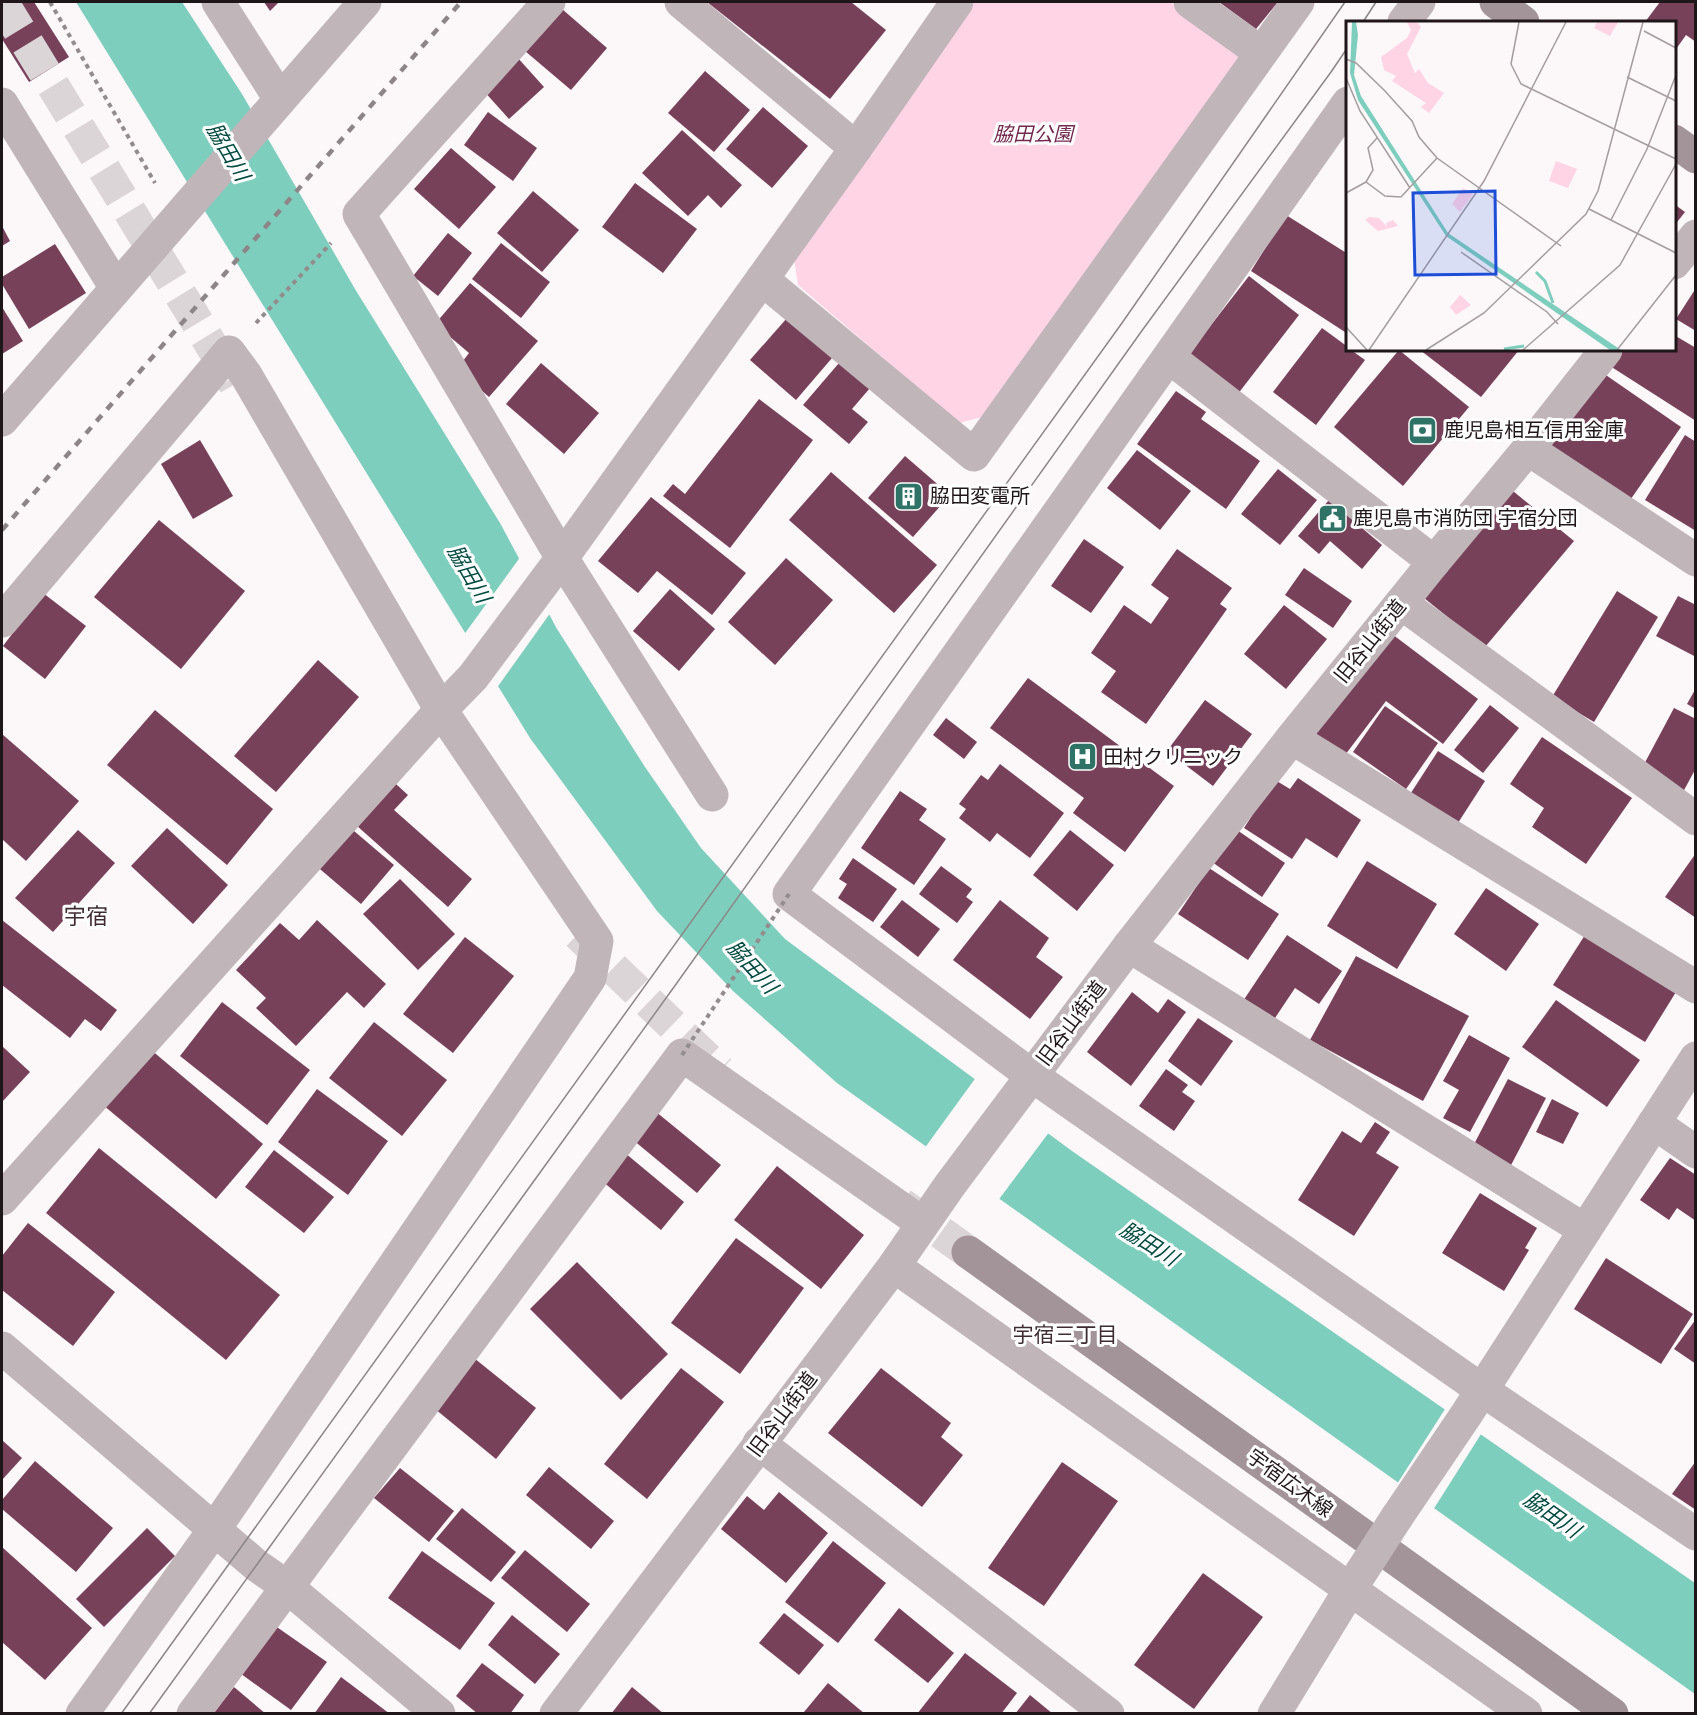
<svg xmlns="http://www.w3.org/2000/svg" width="1697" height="1715" viewBox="0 0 1697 1715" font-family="Georgia,'Noto Sans JP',serif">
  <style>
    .green { fill: #ffd4e5 }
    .water { fill: #7ecebd }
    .pier { fill: #fcf7f9 }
    .building { fill: #77415a }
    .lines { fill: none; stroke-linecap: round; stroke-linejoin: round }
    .secondary-tunnel { stroke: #dbd5d8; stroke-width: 33; stroke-dasharray: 33 16; stroke-linecap: butt }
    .path { stroke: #938c8f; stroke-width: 4; stroke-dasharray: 4.5 4.5; stroke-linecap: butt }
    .street { stroke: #c0b5b9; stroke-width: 33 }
    .secondary { stroke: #a3949a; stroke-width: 33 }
    .tram { stroke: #8d8689; stroke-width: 1.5 }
    .rail { stroke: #8d8689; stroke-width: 4.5; stroke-dasharray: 8 8; stroke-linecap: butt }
    .path-bridge { stroke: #938c8f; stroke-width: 4; stroke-dasharray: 4.5 4.5; stroke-linecap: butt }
    .street-bridge { stroke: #c0b5b9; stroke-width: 33 }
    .labels { text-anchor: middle; stroke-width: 6; stroke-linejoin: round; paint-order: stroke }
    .park-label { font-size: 20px; font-style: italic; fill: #73294e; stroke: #fff }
    .poi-label { font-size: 20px; fill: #1f161a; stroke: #fff; text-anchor: start }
    .street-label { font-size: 20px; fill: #1f161a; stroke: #fff }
    .water-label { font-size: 21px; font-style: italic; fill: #004a3f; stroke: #fff }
    .neighbourhood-label { font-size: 21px; fill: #3e2c33; stroke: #fff }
    .quarter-label { font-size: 22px; fill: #3e2c33; stroke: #fff }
    .inset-river { fill: none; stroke: #7ecebd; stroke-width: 3 }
    .inset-road { fill: none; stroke: #a49da0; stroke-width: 1.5 }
    .view { fill: #1d4ed8; fill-opacity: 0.15; stroke: #1d4ed8; stroke-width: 3 }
    .inset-edge { fill: none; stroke: #1f161a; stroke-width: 3 }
  </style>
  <rect width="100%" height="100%" fill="#fcf7f9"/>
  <!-- green -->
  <path class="green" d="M975,2H1170L1243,56L982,417L959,423L798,285L794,258Z"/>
  <!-- water -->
  <path class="water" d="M76,2H182L242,94L355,289L500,523L557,629L645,767L701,848L785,939L1072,1151L1695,1583V1694L837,1083L733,991L657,911L530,738Z"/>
  <!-- pier -->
  <g class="pier">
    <path d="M521,556L551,612L496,689L463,636Z"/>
    <path d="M977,1076L1050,1131L997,1202L924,1149Z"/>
    <path d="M1447,1406L1483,1431L1433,1510L1397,1484Z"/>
  </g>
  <!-- building -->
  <g class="building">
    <path d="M2,2H34L69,57L29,82L2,39Z"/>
    <path d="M264,2H279L270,11Z"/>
    <path d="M707,2H851L886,30L830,99Z"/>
    <path d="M1219,2H1278L1256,29Z"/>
    <path d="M1660,2H1696V42L1686,35L1674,52V22H1645Z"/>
    <path d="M562,9L607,48L571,90L525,51Z"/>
    <path d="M517,57L544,87L509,119L482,89Z"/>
    <path d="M705,71L750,110L714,152L668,113Z"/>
    <path d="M763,107L808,146L772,188L726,149Z"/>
    <path d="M488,112L537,148L513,181L464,145Z"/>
    <path d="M682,130L742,185L721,208L708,195L688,216L642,173Z"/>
    <path d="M451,148L496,187L459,229L414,189Z"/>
    <path d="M635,183L697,229L663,273L602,227Z"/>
    <path d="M533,191L579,230L542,272L497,233Z"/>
    <path d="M1674,204L1685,212L1674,226Z"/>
    <path d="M1286,215L1348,254V334L1251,271Z"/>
    <path d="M2,226L10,241L2,246Z"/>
    <path d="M448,233L472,253L438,296L413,276Z"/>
    <path d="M501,243L550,282L521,318L472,279Z"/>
    <path d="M55,244L86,293L29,329L2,284V277Z"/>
    <path d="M1249,276L1299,315L1237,395L1187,356Z"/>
    <path d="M470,283L538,341L489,397L457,369L469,353L435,324Z"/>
    <path d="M1696,288V331L1676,319Z"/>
    <path d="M2,307L23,341L2,354Z"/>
    <path d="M787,318L832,358L796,400L750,360Z"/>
    <path d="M1322,328L1348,347V350H1351L1365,360L1316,425L1273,392Z"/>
    <path d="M1674,335L1696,348V421L1610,366L1621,350H1674Z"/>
    <path d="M1399,350L1469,407L1403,486L1334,427Z"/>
    <path d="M1420,350H1519L1481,397Z"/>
    <path d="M541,363L599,413L564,454L506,404Z"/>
    <path d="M839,363L870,388L852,409L868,422L849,444L803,405Z"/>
    <path d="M1600,371L1681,427L1626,506L1545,451Z"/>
    <path d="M1176,391L1206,412L1201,419L1260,461L1226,509L1137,444Z"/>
    <path d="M759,399L813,440L730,548L663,496L673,484L685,494Z"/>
    <path d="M1685,435L1696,442V531L1645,500Z"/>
    <path d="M200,440L233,496L193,519L161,464Z"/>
    <path d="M1137,450L1191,491L1160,530L1107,488Z"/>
    <path d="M905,456L950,495L913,537L868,498Z"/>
    <path d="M1278,469L1317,500L1280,545L1241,514Z"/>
    <path d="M831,472L937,565L894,613L789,520Z"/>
    <path d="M1513,491L1574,541L1485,647L1424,598Z"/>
    <path d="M651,497L746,573L712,615L657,571L638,593L598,561Z"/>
    <path d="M1329,500L1382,545L1362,569L1330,541L1319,554L1298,536Z"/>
    <path d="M159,520L245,591L181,669L94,597Z"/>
    <path d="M1084,539L1124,567L1091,613L1051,586Z"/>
    <path d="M1177,549L1232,588L1220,604L1227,609L1146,724L1101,692L1116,671L1091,653L1124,605L1151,624L1169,598L1151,585Z"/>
    <path d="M786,558L833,600L775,665L728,622Z"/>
    <path d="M1304,568L1352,601L1333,628L1285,595Z"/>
    <path d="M670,589L715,629L679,671L633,631Z"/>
    <path d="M1617,591L1658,617L1594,722L1552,697Z"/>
    <path d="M43,593L86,626L45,679L3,646Z"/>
    <path d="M1678,596L1696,605V657L1656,636Z"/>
    <path d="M1284,605L1327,639L1286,689L1244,654Z"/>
    <path d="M1388,631L1478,699L1443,744L1386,701L1339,763L1306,739Z"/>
    <path d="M318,660L359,697L276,792L234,756Z"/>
    <path d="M1028,678L1174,786L1125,852L1073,813L1084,798L990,728Z"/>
    <path d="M1696,688V709L1687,704Z"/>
    <path d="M1205,700L1252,734L1213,786L1167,751Z"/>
    <path d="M1490,705L1519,728L1483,773L1454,750Z"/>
    <path d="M1385,706L1438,743L1406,789L1353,752Z"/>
    <path d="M1674,708L1696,719V768L1683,792L1641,770Z"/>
    <path d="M155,710L273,809L227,865L107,765Z"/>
    <path d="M946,718L977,742L964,759L933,735Z"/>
    <path d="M2,734L79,801L26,861L2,839Z"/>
    <path d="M1542,737L1632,798L1586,864L1532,827L1544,808L1510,784Z"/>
    <path d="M1438,751L1485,781L1456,826L1409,796Z"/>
    <path d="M1000,764L1064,813L1030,858L997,833L990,842L959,818L966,809L959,804L981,775L988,780Z"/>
    <path d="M385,774L408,795L394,810L472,879L448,907L347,817Z"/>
    <path d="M1298,778L1361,820L1337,858L1306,838L1292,859L1244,828L1275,780L1290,789Z"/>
    <path d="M900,791L927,809L919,820L946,839L914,885L861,848Z"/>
    <path d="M347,825L394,865L361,904L314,864Z"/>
    <path d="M167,828L228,885L193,924L131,866Z"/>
    <path d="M1234,828L1285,863L1262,897L1212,862Z"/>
    <path d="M78,830L115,863L53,932L15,898Z"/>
    <path d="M1070,830L1114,865L1077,911L1033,875Z"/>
    <path d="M1696,853V918L1665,897Z"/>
    <path d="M853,858L897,889L873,922L838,898L847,884L839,879Z"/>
    <path d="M1367,861L1437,904L1397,969L1327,926Z"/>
    <path d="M941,866L972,889L966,897L973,902L957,923L919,894Z"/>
    <path d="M1209,868L1279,914L1248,960L1178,914Z"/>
    <path d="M400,879L455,934L418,970L363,914Z"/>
    <path d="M1486,888L1539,924L1506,971L1454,934Z"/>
    <path d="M902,900L940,929L918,957L880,927Z"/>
    <path d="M1000,900L1049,938L1036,957L1063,977L1030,1019L953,960Z"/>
    <path d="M2,920L117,1010L101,1031L85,1019L70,1038L2,985Z"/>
    <path d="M317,920L386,984L364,1008L347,992L296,1046L256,1008L266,998L236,970L280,923L299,940Z"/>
    <path d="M1287,935L1342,971L1319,1004L1295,988L1273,1021L1243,1001Z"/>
    <path d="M1585,935L1676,992L1645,1042L1553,985Z"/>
    <path d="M465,937L514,976L453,1053L403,1014Z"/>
    <path d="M1356,956L1469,1016L1423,1101L1310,1040Z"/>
    <path d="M1132,992L1158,1013L1168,999L1186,1012L1131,1086L1087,1052Z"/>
    <path d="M1556,1000L1640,1060L1607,1107L1522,1047Z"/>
    <path d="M222,1002L310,1070L267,1125L180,1056Z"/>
    <path d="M1198,1018L1233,1041L1201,1086L1168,1061Z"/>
    <path d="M374,1022L447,1080L402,1136L329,1078Z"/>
    <path d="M1469,1035L1510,1058L1470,1132L1443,1118L1459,1090L1443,1081Z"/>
    <path d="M144,1044L263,1144L216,1199L97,1100Z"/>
    <path d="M2,1046L30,1072L2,1102Z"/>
    <path d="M1166,1069L1188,1085L1182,1092L1195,1101L1174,1131L1139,1106Z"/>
    <path d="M1508,1079L1546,1098L1509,1169L1471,1150Z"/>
    <path d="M317,1089L388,1141L348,1195L278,1142Z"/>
    <path d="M1552,1099L1579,1113L1563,1144L1536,1132Z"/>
    <path d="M655,1111L721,1165L697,1193L632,1139Z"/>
    <path d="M1375,1122L1390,1132L1376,1153L1399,1167L1354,1236L1298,1200L1342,1131L1361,1143Z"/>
    <path d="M99,1148L280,1295L226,1360L46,1213Z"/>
    <path d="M619,1148L684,1202L661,1230L596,1176Z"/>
    <path d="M274,1150L334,1197L304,1233L245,1187Z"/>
    <path d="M1670,1158L1696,1175V1221L1677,1208L1669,1220L1640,1200Z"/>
    <path d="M777,1166L864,1235L821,1289L734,1220Z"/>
    <path d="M1480,1193L1537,1228L1525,1248L1529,1250L1504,1291L1442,1253Z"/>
    <path d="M28,1223L115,1292L73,1346L2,1290V1256Z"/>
    <path d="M736,1238L804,1288L740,1374L671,1323Z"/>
    <path d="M1606,1258L1693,1314L1661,1364L1574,1309Z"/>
    <path d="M577,1262L668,1354L621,1400L530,1309Z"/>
    <path d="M1696,1319V1364L1674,1349Z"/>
    <path d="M469,1354L536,1408L496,1459L429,1404Z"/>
    <path d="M681,1368L724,1402L647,1499L604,1464Z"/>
    <path d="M881,1368L951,1423L941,1437L963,1455L922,1507L828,1433Z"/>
    <path d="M2,1440L22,1458L2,1480Z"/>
    <path d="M35,1461L113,1528L76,1572L2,1509V1500Z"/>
    <path d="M1696,1461V1510L1672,1494Z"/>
    <path d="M1062,1462L1118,1501L1044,1606L988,1568Z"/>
    <path d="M549,1467L614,1521L591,1549L526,1495Z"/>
    <path d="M400,1468L454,1511L429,1542L374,1498Z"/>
    <path d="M779,1492L828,1533L786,1583L721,1529L747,1496L764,1510Z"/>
    <path d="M462,1508L516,1552L491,1582L436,1539Z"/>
    <path d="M147,1528L175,1556L104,1627L76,1599Z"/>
    <path d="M833,1541L886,1583L838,1643L785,1602Z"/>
    <path d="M2,1547L92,1628L45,1680L2,1642Z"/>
    <path d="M525,1550L590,1604L567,1632L501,1578Z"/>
    <path d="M422,1551L495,1603L460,1650L388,1598Z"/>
    <path d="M1203,1573L1263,1617L1194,1709L1134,1665Z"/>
    <path d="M899,1608L954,1653L928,1683L874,1640Z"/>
    <path d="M784,1613L824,1645L799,1675L759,1643Z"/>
    <path d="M512,1615L560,1654L535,1684L488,1645Z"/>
    <path d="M271,1623L327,1662L291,1710L237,1671Z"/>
    <path d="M965,1653L1017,1693L1001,1714H917Z"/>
    <path d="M482,1663L524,1695L510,1714H478L456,1696Z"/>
    <path d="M341,1677L390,1714H314Z"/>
    <path d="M828,1683L865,1714L804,1712Z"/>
    <path d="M234,1687L266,1714H213Z"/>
    <path d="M632,1687L664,1714H611Z"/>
    <path d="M1030,1695L1053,1714H1015Z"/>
  </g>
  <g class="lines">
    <!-- secondary-tunnel -->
    <g class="secondary-tunnel">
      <path d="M2,2L235,384"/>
      <path d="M578,934L720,1071"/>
      <path d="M901,1204L968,1252"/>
    </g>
    <!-- path -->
    <g class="path">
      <path d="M50,2L155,183"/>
      <path d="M256,323L331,243"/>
    </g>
    <!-- street -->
    <g class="street">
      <path d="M218,2L280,99"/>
      <path d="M549,2L359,214L562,558L712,795"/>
      <path d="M681,2L856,148"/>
      <path d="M1190,2L1260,52"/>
      <path d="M1404,22L1419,2"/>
      <path d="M1348,103L789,894L1031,1075L1482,1390L1696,1534"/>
      <path d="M2,104L116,288"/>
      <path d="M1674,263L1696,236"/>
      <path d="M762,279L974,455L1298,2"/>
      <path d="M1170,358L1434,562"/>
      <path d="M2,420L365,2"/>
      <path d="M1528,449L1696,560"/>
      <path d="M1401,603L1696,819"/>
      <path d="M2,621L229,352L246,375L441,710L597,941L590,978L214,1530L82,1714"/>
      <path d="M1292,738L1696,987"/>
      <path d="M1129,946L1585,1230"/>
      <path d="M1654,1123L1696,1152"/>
      <path d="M2,1199L441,710L473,677L562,558L856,148L957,2"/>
      <path d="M894,1266L1526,1714"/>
      <path d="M2,1348L256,1565L286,1586L439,1714"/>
      <path d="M759,1443L1108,1714"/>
      <path d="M1397,1517L1466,1415L1696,1058"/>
      <path d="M193,1714L682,1055L922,1223"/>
      <path d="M556,1714L894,1266L950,1185L1129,946L1292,738L1434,562L1528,449L1606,350"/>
      <path d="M1274,1714L1351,1588"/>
    </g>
    <!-- secondary -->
    <g class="secondary">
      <path d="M1496,2L1523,22"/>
      <path d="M1674,141L1696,157"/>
      <path d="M968,1252L1612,1714"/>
    </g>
    <!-- tram -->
    <g class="tram">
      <path d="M1363,22L1376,2"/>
      <path d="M121,1714L1122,323L1345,2"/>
      <path d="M149,1714L674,987L1141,332L1331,72L1348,47"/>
    </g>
    <!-- rail -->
    <path class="rail" d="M2,530L461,2"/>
    <!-- path-bridge -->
    <path class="path-bridge" d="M682,1055L789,894"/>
    <!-- street-bridge -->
    <path class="street-bridge" d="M1351,1588L1397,1517"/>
  </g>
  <!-- icons -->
  <defs>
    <symbol id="bank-square" viewBox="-11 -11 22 22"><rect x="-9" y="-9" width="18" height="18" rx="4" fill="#2f7367" stroke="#fff"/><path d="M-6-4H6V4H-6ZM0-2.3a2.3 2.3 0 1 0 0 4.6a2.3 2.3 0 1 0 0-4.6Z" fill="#fff"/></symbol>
    <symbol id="building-square" viewBox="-11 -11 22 22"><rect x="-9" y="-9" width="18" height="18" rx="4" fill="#2f7367" stroke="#fff"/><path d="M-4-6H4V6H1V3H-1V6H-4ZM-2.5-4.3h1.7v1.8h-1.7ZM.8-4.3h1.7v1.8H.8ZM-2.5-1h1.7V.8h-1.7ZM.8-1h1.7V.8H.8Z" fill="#fff"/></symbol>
    <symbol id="civic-square" viewBox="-11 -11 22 22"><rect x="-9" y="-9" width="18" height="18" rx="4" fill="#2f7367" stroke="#fff"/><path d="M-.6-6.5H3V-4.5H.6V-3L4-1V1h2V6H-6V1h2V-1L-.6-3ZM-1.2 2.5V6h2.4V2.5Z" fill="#fff"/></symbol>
    <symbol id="hospital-square" viewBox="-11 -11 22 22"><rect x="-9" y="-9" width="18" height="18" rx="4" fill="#2f7367" stroke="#fff"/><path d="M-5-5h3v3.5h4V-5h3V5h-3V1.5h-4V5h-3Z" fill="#fff"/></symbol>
  </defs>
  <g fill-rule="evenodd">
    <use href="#bank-square" x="1406" y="414" width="33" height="33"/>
    <use href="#building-square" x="892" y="480" width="33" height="33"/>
    <use href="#civic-square" x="1316" y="502" width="33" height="33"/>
    <use href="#hospital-square" x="1066" y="740" width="33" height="33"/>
  </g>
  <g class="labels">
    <!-- park labels -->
    <g class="park-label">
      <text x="1033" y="141">脇田公園</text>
    </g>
    <!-- poi labels -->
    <g class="poi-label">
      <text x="1444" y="437">鹿児島相互信用金庫</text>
      <text x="930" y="503">脇田変電所</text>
      <text x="1353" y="525">鹿児島市消防団 宇宿分団</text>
      <text x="1103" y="764">田村クリニック</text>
    </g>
    <!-- street labels -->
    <g class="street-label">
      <text transform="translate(1370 641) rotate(-51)" y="7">旧谷山街道</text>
      <text transform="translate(1071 1023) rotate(-53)" y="7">旧谷山街道</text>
      <text transform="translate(782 1414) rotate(-53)" y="7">旧谷山街道</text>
      <text transform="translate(1290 1483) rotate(36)" y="7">宇宿広木線</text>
    </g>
    <!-- water labels -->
    <g class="water-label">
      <text transform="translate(228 152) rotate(60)" y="7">脇田川</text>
      <text transform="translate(469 574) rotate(60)" y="7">脇田川</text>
      <text transform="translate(752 967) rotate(48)" y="7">脇田川</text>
      <text transform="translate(1149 1244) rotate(32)" y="7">脇田川</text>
      <text transform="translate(1552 1515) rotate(35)" y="7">脇田川</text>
    </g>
    <!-- neighbourhood labels -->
    <g class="neighbourhood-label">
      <text x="1065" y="1342">宇宿三丁目</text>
    </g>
    <!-- quarter labels -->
    <g class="quarter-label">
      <text x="86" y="924">宇宿</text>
    </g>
  </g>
  <!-- overview -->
  <g transform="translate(1346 21)">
    <rect width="330" height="330" fill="#fcf7f9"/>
    <path d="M61,1H71L75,6L61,33L69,52L73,48L82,62L98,72L83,92L75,86L80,82L46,60L50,55L38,49L35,36L61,17L65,9ZM251,1H272L264,15L248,7ZM210,140L231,148L222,167L203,160ZM117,167L127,173L114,191L106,183ZM23,196L33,197L41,206L40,202L47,199L52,205L32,210L19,199ZM114,274L125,284L110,294L104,286Z" fill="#ffd4e5"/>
    <path d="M6,1H10L12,14L8,54L15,75L102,212L275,329H264L100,215L12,79L4,52Z" fill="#7ecebd"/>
    <path class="inset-river" d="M190,251L199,260L207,282M158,328L178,325"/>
    <path class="inset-road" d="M173,1L165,43L175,63L330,138M298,10L330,27M0,38L10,42L38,69L66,100L73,116L91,137L215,225M281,56L330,80M0,57L14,90L64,167M20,161L39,175L55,176L91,137M20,161L27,149L22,127L31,117M0,172L20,161M243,188L330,232M265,199L301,128L330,54M115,231L201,291L212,303M0,306L21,329M23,329L138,160L220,1M80,329L138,292L240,193L252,170L297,1M177,329L274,244L330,143M271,329L330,254"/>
    <path class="view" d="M149,170L150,253L69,254L67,172Z"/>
    <rect width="330" height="330" class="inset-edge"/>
  </g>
  <!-- border -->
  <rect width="1697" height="1715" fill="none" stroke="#1f161a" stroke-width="6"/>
</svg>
